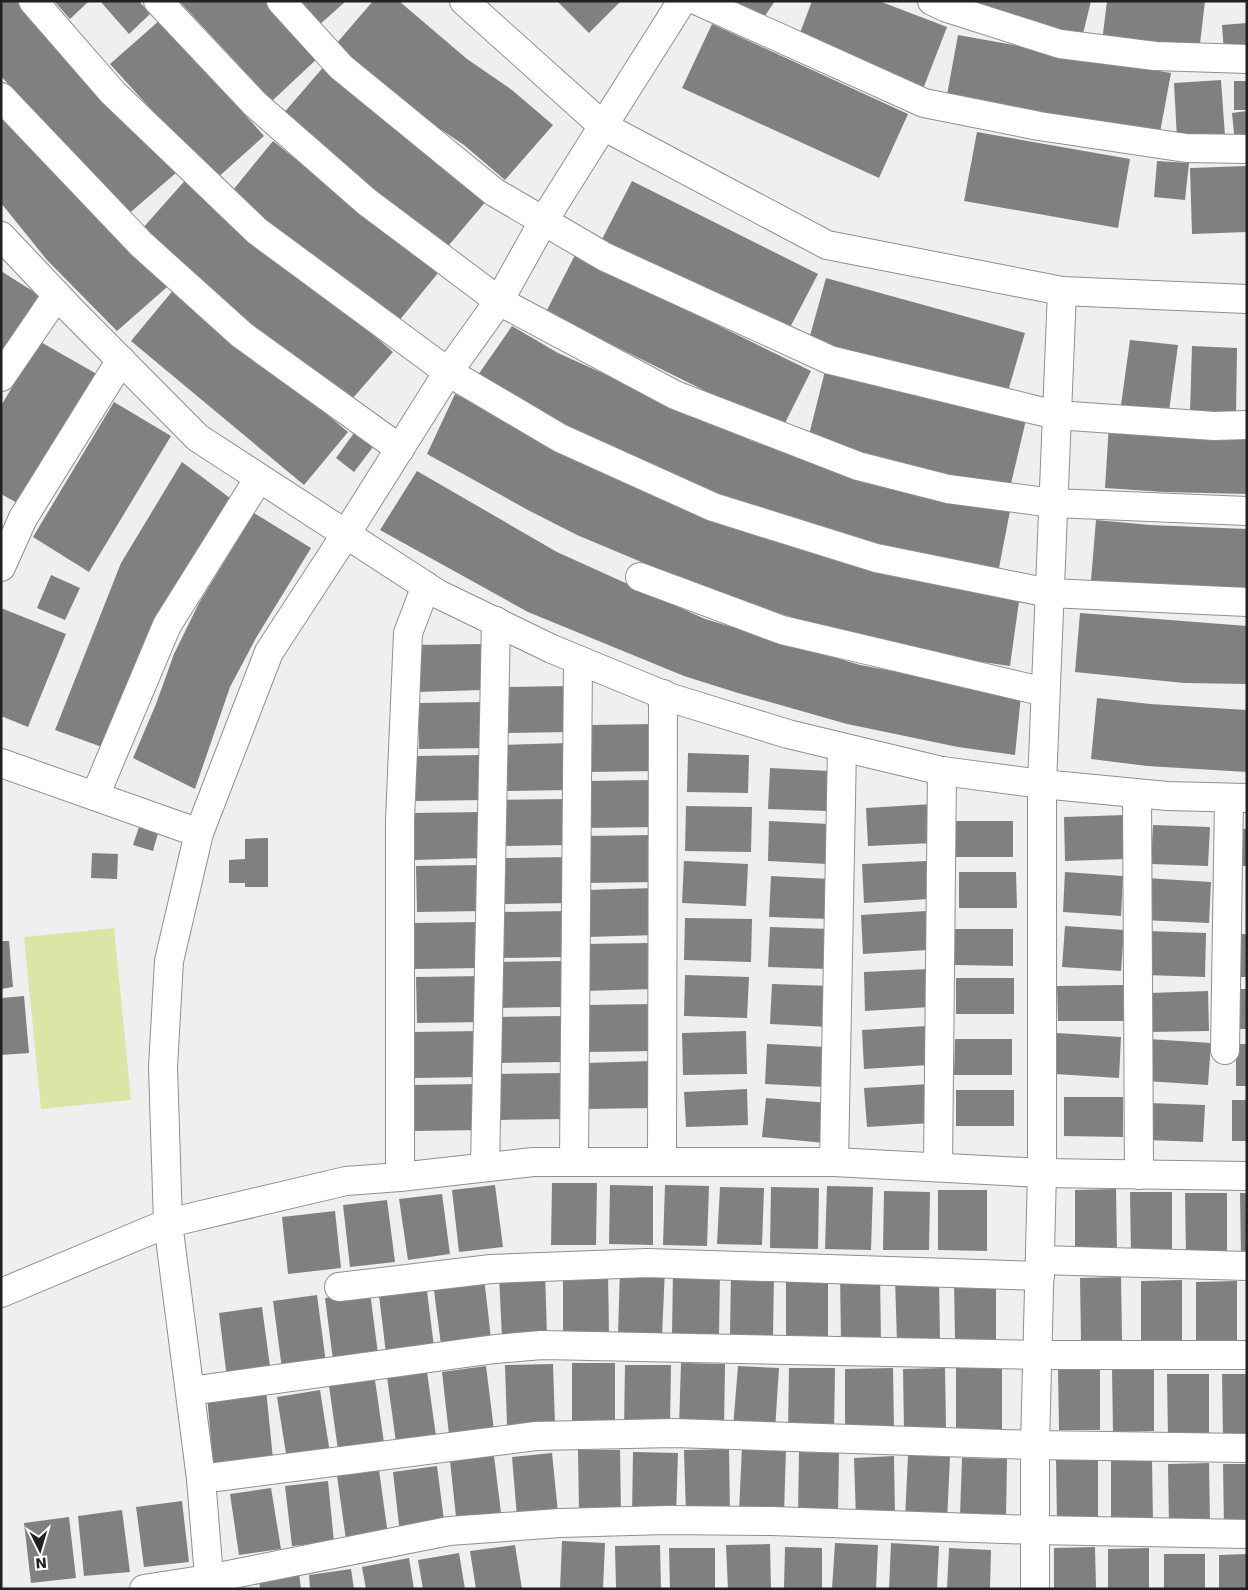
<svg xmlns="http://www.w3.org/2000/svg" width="1248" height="1590" viewBox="0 0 1248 1590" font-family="'DejaVu Sans',sans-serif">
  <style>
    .green { fill: #dce5a6 }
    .building { fill: #808081 }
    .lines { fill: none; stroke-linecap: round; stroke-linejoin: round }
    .minor-casing { stroke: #8f8f90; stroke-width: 30 }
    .tertiary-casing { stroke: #8f8f90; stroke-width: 30 }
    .minor { stroke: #fff; stroke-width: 28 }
    .tertiary { stroke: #fff; stroke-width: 28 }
  </style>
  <rect width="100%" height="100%" fill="#efeff0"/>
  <!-- green -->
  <path class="green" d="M114,928L131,1100L41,1109L24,937Z"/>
  <!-- building -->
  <g class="building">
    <path d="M1,1H28L177,172L125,217L1,76Z"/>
    <path d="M54,1H89L70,19Z"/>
    <path d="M100,1H139L150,14L129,34Z"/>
    <path d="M179,1H269L320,56L272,101Z"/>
    <path d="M296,1H346L318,26Z"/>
    <path d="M373,1H399L467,59L512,90L553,125L505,180L464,145L418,114L336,44Z"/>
    <path d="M557,1H621L589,33Z"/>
    <path d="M728,1H775L760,23Z"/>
    <path d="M812,1H879L947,27L923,89L797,41Z"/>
    <path d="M940,1H1091L1082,38Z"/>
    <path d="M1107,1H1205L1199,52L1102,42Z"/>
    <path d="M160,20L264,136L215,180L110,64Z"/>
    <path d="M1247,23V52L1224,53L1222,25Z"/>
    <path d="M712,24L908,114L879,178L682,88Z"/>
    <path d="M958,35L1171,73L1159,138L946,100Z"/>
    <path d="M326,64L487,200L444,251L282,115Z"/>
    <path d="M1221,80L1225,136L1177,139L1174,83Z"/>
    <rect x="1234" y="81" width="13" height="29"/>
    <path d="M1,102L167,287L117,331L47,260L1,203Z"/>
    <path d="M1247,111V142L1235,143L1232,113Z"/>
    <path d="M977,132L1130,159L1118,228L964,201Z"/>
    <path d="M273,141L438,273L394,327L229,195Z"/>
    <path d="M1157,161L1189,163L1185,200L1154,197Z"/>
    <path d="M1247,166V232L1192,234L1190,168Z"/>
    <path d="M189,176L393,352L346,406L142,229Z"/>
    <path d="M632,181L818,274L785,337L599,245Z"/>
    <path d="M575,255L811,371L782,429L546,312Z"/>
    <path d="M1,271L39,295L1,354Z"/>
    <path d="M826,278L1025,333L1006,398L808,343Z"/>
    <path d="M175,288L348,432L304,485L131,341Z"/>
    <path d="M512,326L558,353L752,441L853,476L1010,511L998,573L886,552L675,482L575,431L478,375Z"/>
    <path d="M1130,340L1178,345L1169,411L1121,405Z"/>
    <path d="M39,341L102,377L26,508L1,494V406Z"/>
    <path d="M1192,346L1237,348L1236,414L1190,413Z"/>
    <path d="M825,371L1026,420L1009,492L807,443Z"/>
    <path d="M455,394L553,444L1020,594L1010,666L955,658L844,634L735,599L682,579L577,535L526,509L427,454Z"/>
    <path d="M114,402L171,436L89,572L33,537Z"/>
    <path d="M1109,424L1247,434V494L1164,492L1105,488Z"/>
    <path d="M354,433L373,447L354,472L336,458Z"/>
    <path d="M182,462L234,501L113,751L55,730L121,563Z"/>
    <path d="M417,471L557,552L705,619L860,665L1021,695L1015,755L958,747L847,724L738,693L684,676L528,612L380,530Z"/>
    <path d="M254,513L311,548L256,638L230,687L195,789L133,758L156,704L174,654L199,603Z"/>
    <path d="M1096,520L1150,525L1247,529V597L1147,589L1091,580Z"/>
    <path d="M51,575L80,588L65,620L37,608Z"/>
    <path d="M1,608L66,634L28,727L1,716Z"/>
    <path d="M1080,613L1247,626V684L1184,683L1075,672Z"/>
    <path d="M482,644L483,690L416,692L415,645Z"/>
    <path d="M569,686L570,732L503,733L502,687Z"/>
    <path d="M1097,698L1150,704L1247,710V772L1147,766L1091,759Z"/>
    <path d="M486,702V748L419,749V703Z"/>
    <path d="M656,724V771L587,772V725Z"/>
    <path d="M569,743L570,790L502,791V745Z"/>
    <path d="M688,753L749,755L748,793L687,792Z"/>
    <path d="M483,755L484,800L416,801V756Z"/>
    <path d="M770,768L830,771L828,811L768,809Z"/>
    <path d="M655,780V827L586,828V781Z"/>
    <path d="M567,799V845L500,846L499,800Z"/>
    <path d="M932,804L933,843L868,846L866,808Z"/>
    <path d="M686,806L752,807L751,852L685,851Z"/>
    <path d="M481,812L482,858L414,860L413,813Z"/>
    <path d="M1125,815L1126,859L1065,861L1064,817Z"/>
    <path d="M141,821L160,826L153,851L133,845Z"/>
    <path d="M769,821L829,824L828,864L768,861Z"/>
    <rect x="955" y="821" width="58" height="36"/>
    <path d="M1153,825L1210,827L1208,866L1151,864Z"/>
    <path d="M1241,829H1247V866H1240Z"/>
    <path d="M654,835L655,882L585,883V836Z"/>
    <path d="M268,838V887H245V883H229V860L245,859V839Z"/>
    <path d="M92,853L118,854L117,879L91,878Z"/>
    <path d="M569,857L570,903L502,904V858Z"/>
    <path d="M684,861L748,864L746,906L682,903Z"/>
    <path d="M927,861L929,899L864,903L862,864Z"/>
    <path d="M483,865L484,911L417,912L416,866Z"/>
    <path d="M959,872H1016L1017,908H959Z"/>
    <path d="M1065,872L1123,876L1121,916L1063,912Z"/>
    <path d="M771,876L831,879L829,919L769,917Z"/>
    <path d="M1145,878L1211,882L1209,923L1142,920Z"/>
    <path d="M655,888L656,935L587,937L586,890Z"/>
    <path d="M568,911L569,957L501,958L500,912Z"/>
    <path d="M926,911L928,950L863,954L861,915Z"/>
    <path d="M685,918L752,919L751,962L684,960Z"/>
    <path d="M480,922V968L413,969L412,923Z"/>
    <path d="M1065,926L1124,930L1121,971L1062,967Z"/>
    <path d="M770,927L830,929L828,969L768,967Z"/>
    <path d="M955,929H1013V966L955,965Z"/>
    <path d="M1146,931L1206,933L1205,977L1145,975Z"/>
    <rect x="1239" y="934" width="8" height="43"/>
    <path d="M1,941H9L13,987L1,989Z"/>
    <path d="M652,943L653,989L584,991L583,944Z"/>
    <path d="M562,961V1007L495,1008L494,962Z"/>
    <path d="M929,969L930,1007L865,1011L864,972Z"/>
    <path d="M685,975L749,977L747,1018L684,1016Z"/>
    <path d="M483,976L484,1022L417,1023L416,977Z"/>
    <rect x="956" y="978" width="58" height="36"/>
    <path d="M772,984L832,986L830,1027L770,1024Z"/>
    <path d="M1123,985L1124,1021H1058L1057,986Z"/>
    <rect x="1237" y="989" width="10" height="40"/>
    <path d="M1208,991L1209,1031L1150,1032L1149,993Z"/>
    <path d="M24,996L29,1053L1,1055V998Z"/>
    <path d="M655,1004V1051L586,1052L585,1005Z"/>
    <path d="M561,1016L562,1062L494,1063V1017Z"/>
    <path d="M927,1026L929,1065L864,1069L862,1030Z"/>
    <path d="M480,1031L481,1077L413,1078L412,1032Z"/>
    <path d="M746,1031L747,1074L683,1075L682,1033Z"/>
    <path d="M1057,1033L1121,1037L1119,1078L1055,1074Z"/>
    <path d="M955,1039H1012V1075H954Z"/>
    <path d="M1149,1039L1211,1043L1208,1085L1146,1081Z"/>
    <path d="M767,1044L827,1047L825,1087L765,1084Z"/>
    <rect x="1236" y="1044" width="11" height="42"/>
    <path d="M653,1061L654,1108L584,1109V1063Z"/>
    <path d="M564,1073L565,1119L498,1120L496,1074Z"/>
    <path d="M480,1084L481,1130L414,1131L413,1085Z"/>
    <path d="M929,1084L931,1123L867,1127L864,1088Z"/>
    <path d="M747,1089L748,1125L686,1127L684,1092Z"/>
    <rect x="956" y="1090" width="58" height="36"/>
    <path d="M1064,1097H1123V1137L1064,1136Z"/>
    <path d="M766,1098L829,1103L825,1143L762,1137Z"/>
    <rect x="1232" y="1100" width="15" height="41"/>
    <path d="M1148,1103L1205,1105L1203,1142L1146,1140Z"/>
    <path d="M552,1183H597L596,1245H551Z"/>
    <path d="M495,1185L503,1247L459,1252L452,1190Z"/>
    <path d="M610,1185L653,1186V1245L609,1244Z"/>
    <path d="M665,1185L709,1186L707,1246L663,1245Z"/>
    <path d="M827,1186L873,1187L871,1250L825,1249Z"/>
    <path d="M720,1187L764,1188L762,1245L717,1244Z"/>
    <path d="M771,1187L819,1188L818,1249L770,1248Z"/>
    <path d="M1116,1189L1117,1252H1075V1190Z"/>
    <path d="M938,1190H987V1251L938,1250Z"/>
    <path d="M884,1191L930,1192L929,1250H883Z"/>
    <path d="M1130,1192H1172V1254L1131,1255Z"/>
    <path d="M1185,1193H1227V1255L1186,1256Z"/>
    <path d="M1240,1193H1247V1256H1241Z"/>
    <path d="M442,1194L450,1254L408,1260L399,1199Z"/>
    <path d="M387,1200L395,1262L350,1267L343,1205Z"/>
    <path d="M335,1211L341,1268L288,1274L282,1217Z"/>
    <path d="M620,1268L665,1269L662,1336L618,1335Z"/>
    <path d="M673,1270L720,1271L719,1336L672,1335Z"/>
    <path d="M545,1272L547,1335L502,1338L499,1275Z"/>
    <path d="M563,1272H608L609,1334L563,1335Z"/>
    <path d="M731,1273H774L773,1336L730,1335Z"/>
    <path d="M880,1274L881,1342H841L840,1275Z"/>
    <path d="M828,1276V1341H786V1277Z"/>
    <path d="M484,1277L491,1339L441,1345L433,1283Z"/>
    <path d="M1121,1277L1122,1340H1081L1080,1278Z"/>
    <path d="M939,1278L940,1341L897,1342L895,1279Z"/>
    <path d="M954,1280H996V1340H955Z"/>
    <path d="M1182,1280V1343H1141V1281Z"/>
    <path d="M1237,1281V1344H1196V1282Z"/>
    <path d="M426,1283L434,1347L386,1353L378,1288Z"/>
    <path d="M370,1292L378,1354L333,1360L325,1298Z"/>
    <path d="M317,1295L326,1363L282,1369L273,1301Z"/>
    <path d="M262,1307L271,1374L227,1379L219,1313Z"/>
    <path d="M572,1363H615V1427L572,1428Z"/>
    <path d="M681,1363L725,1364L724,1428L679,1427Z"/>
    <path d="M553,1364L555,1425L507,1426L505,1365Z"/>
    <path d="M625,1365H671L670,1428H624Z"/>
    <path d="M486,1366L494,1430L449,1435L442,1372Z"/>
    <path d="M738,1366L779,1368L775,1430L733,1428Z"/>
    <path d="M1100,1367V1430H1059L1058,1368Z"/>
    <path d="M789,1368H835L834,1432L788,1431Z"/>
    <path d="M893,1368L894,1429L845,1430V1369Z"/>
    <path d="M945,1368L946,1429L904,1430L903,1369Z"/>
    <rect x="956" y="1368" width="46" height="62"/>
    <path d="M1112,1369H1154V1431L1113,1432Z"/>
    <path d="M427,1372L436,1436L396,1442L387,1377Z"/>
    <path d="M1167,1374H1209V1436L1168,1437Z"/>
    <path d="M1222,1374H1247V1437H1223Z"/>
    <path d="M375,1380L384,1443L338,1450L329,1386Z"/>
    <path d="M266,1389L273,1459L213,1464L207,1395Z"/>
    <path d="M320,1390L330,1453L287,1460L277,1397Z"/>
    <path d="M742,1446L786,1447L784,1515L739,1513Z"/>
    <path d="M729,1449L730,1514L686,1515L684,1450Z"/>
    <path d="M578,1450H620L621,1512H579Z"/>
    <path d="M633,1452L678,1453L676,1516L632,1515Z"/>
    <path d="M799,1452L839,1453L838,1516H798Z"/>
    <path d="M552,1453L558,1513L517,1517L512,1457Z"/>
    <path d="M908,1455L950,1457L947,1521L905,1519Z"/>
    <path d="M494,1456L502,1521L457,1526L450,1461Z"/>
    <path d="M894,1456L895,1517L856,1519L854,1458Z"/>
    <path d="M962,1458L1007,1459L1006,1518L960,1516Z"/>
    <path d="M1056,1459H1098V1522H1057Z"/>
    <path d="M1111,1460H1152L1153,1523H1111Z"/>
    <path d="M1209,1463L1210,1526H1169L1168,1464Z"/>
    <path d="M1223,1464H1247V1526L1224,1527Z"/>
    <path d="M437,1466L445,1528L400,1534L393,1472Z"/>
    <path d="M379,1470L388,1535L346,1540L337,1476Z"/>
    <path d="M328,1481L334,1542L292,1546L285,1486Z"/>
    <path d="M271,1488L281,1549L239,1555L230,1494Z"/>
    <path d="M182,1501L189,1562L144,1567L136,1507Z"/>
    <path d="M122,1510L130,1572L84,1576L78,1516Z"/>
    <path d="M69,1517L76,1578L31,1583L24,1523Z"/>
    <path d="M562,1541L605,1543L603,1589H560Z"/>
    <path d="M835,1543L878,1545L876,1589H832Z"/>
    <path d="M891,1543L939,1546L937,1589H889Z"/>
    <path d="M770,1544L771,1589H728L726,1545Z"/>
    <path d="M515,1545L522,1589H476L470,1551Z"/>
    <path d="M660,1545L661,1589H616L615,1546Z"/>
    <path d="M785,1547L822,1548V1589H784Z"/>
    <path d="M1095,1547L1096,1589H1054V1548Z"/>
    <path d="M669,1548H715V1589H670Z"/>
    <path d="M949,1548L991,1550L990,1589H947Z"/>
    <path d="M1149,1548V1589H1108V1549Z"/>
    <path d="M459,1553L465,1589H423L418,1560Z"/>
    <rect x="1164" y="1554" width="41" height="35"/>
    <path d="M1247,1554V1589H1219V1555Z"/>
    <path d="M409,1558L414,1589H366L362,1567Z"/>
    <path d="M351,1569L354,1589H310L309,1575Z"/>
    <path d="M299,1573L301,1589H260L259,1578Z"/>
  </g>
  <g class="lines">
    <defs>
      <g id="minor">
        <path d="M33,1L113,93L257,231L448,372L560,438L713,507L876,558L1049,593L1247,602"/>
        <path d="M158,1L255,104L367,202L499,301L675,395L858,466L948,489L1053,503L1247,511"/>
        <path d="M281,1L341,67L494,192L605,257L830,360L1056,415L1214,426L1247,425"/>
        <path d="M464,1L603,126L682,1"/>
        <path d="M698,1L924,103L1039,126L1186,148L1247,149"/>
        <path d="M932,1L947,8L1060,44L1155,56L1247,59"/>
        <path d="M1,97L141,244L242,335L400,449"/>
        <path d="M1,236L72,311L198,438L438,594L552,649L671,698L788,734L942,771L1042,784L1167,796L1247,798"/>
        <path d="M1,377L57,295"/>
        <path d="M1,567L23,518L121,360"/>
        <path d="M640,577L782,630L1045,692"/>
        <path d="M1,763L199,833"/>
        <path d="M1137,794L1139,1175"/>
        <path d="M95,796L167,625L259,478"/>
        <path d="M1225,1050L1229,798"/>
        <path d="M662,1161L663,694"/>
        <path d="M574,1162L578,660"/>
        <path d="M834,1162L842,748"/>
        <path d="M485,1167L496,621"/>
        <path d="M938,1167L942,771"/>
        <path d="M400,1177V820L408,633L426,586"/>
        <path d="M1040,1260L1247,1266"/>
        <path d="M339,1287L491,1269L647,1263L1040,1276"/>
        <path d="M190,1391L495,1349L542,1345L1038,1355H1247"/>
        <path d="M201,1479L536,1436L674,1433L1035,1445L1247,1448"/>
        <path d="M144,1589L208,1579L449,1531L560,1523L666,1520L771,1521L1036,1530L1247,1534"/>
        <path d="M210,1589L201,1479L168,1223L346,1181L400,1177L533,1162H834L1042,1173L1247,1176"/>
        <path d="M1035,1589V1445L1042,1173V784L1062,291"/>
      </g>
      <path id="tertiary" d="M1,1293L168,1223L163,1067L169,961L199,833L269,652L346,534L448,372L499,301L544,220L603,126L827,245L1062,291L1247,299"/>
    </defs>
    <!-- minor casing -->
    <use href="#minor" class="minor-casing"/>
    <!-- tertiary casing -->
    <use href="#tertiary" class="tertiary-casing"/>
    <!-- minor -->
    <use href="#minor" class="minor"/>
    <!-- tertiary -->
    <use href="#tertiary" class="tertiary"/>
  </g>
  <!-- border -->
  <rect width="1248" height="1590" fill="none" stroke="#202121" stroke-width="5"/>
  <!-- north arrow -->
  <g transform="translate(40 1550) rotate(175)" stroke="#ffffff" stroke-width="4" paint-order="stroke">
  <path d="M0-4L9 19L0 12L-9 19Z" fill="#202121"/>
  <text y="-8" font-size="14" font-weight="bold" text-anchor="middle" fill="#202121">N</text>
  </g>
</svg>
